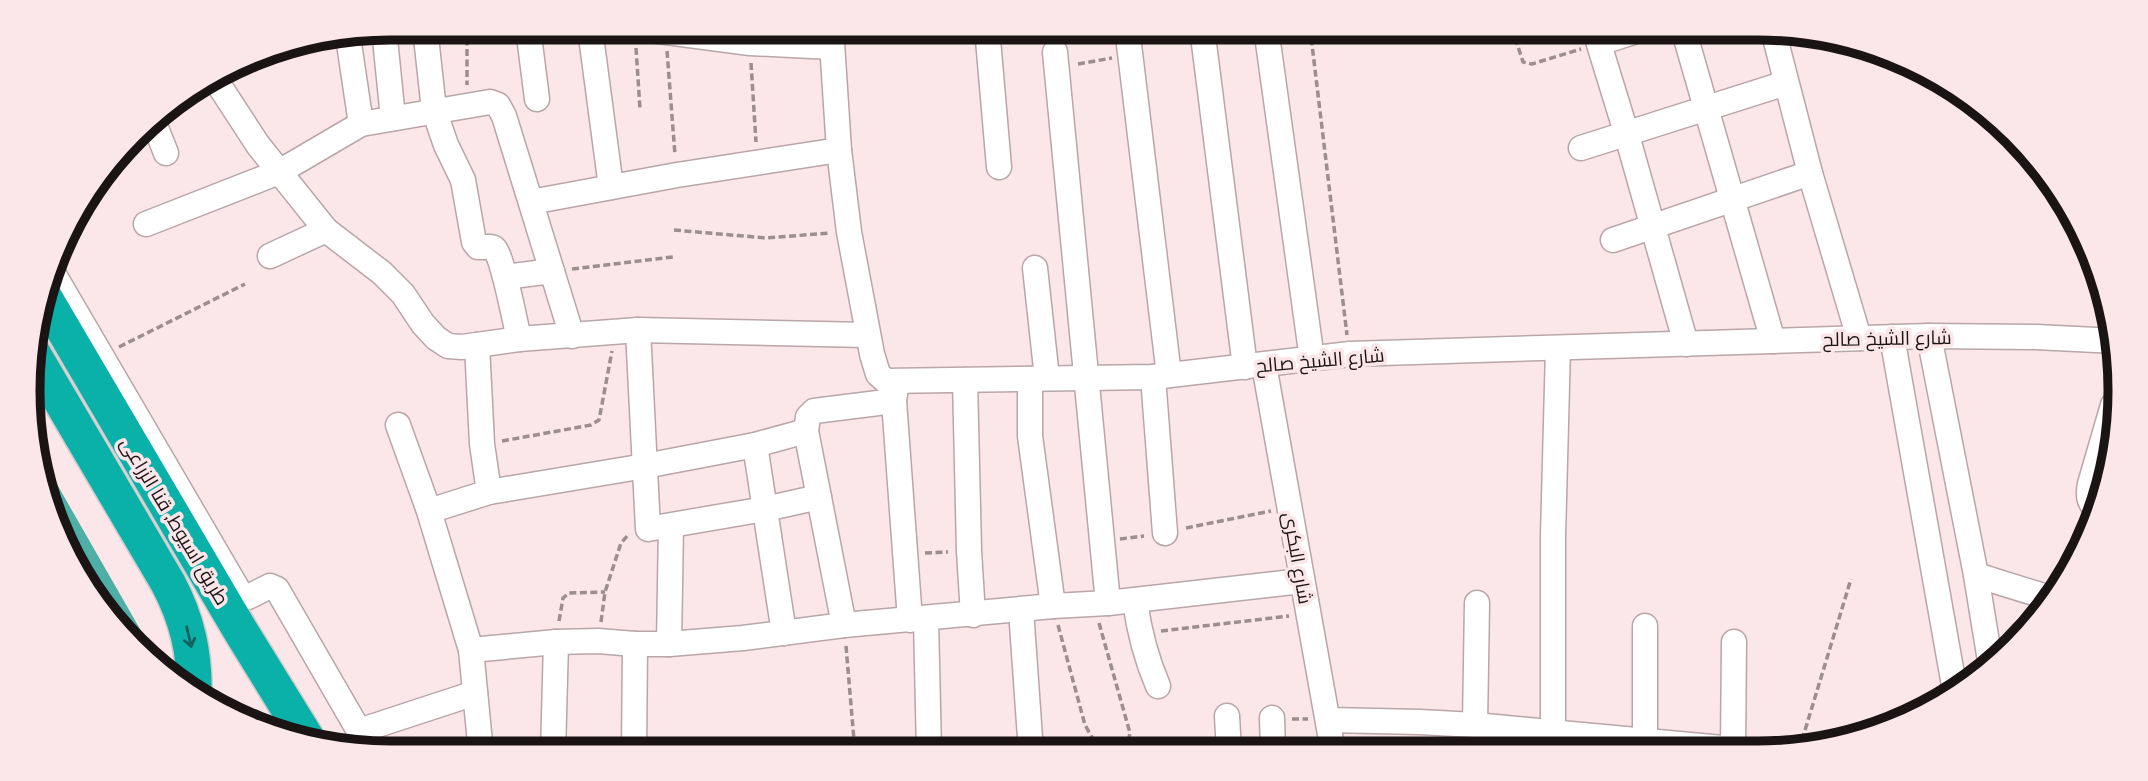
<svg xmlns="http://www.w3.org/2000/svg" width="2148" height="781" viewBox="0 0 2148 781" font-family="Mulish,Cairo,sans-serif">
  <style>
    .lines { fill: none; stroke-linecap: round; stroke-linejoin: round }
    .canal { stroke: #4eafa7; stroke-width: 19 }
    .minor-casing { stroke: #b9a6a9; stroke-width: 27 }
    .highway-casing { stroke: #cdcbcc; stroke-width: 38 }
    .path { stroke: #9c8d8f; stroke-width: 3.5; stroke-dasharray: 7 3.5; stroke-linecap: butt }
    .minor { stroke: #fff; stroke-width: 24 }
    .highway { stroke: #0ab1a8; stroke-width: 35 }
    .oneway { stroke: #12625e }
    .labels { text-anchor: middle; stroke-width: 7; stroke-linejoin: round; paint-order: stroke }
    .street-label { font-size: 19px; fill: #1b1415; stroke: #fbe6e9 }
    .rim { fill: none; stroke: #1b1415; stroke-width: 9 }
  </style>
  <rect width="100%" height="100%" fill="#fbe6e9"/>
  <g class="lines">
    <!-- canal -->
    <path class="canal" d="M39,472L133,636"/>
    <defs>
      <g id="minor">
        <path d="M425,28L434,110L446,145L463,180L474,242L478,247C482,247 491,246 494,248C502,254 516,326 519,339"/>
        <path d="M528,28L537,99"/>
        <path d="M571,28H632"/>
        <path d="M636,28L750,43L831,47"/>
        <path d="M831,28L839,150L849,232L872,354L878,374L886,381L1153,377L1350,354L1929,336L2036,337L2116,341"/>
        <path d="M987,28L999,167"/>
        <path d="M1127,28L1169,375"/>
        <path d="M1202,28L1245,367"/>
        <path d="M1266,28L1312,359"/>
        <path d="M1594,28L1626,132L1686,344"/>
        <path d="M1683,28L1773,341"/>
        <path d="M384,29L393,118"/>
        <path d="M590,29L611,187"/>
        <path d="M1773,30L1810,173L1859,338"/>
        <path d="M348,37L361,124"/>
        <path d="M1599,43L1646,28"/>
        <path d="M1055,52L1108,603"/>
        <path d="M215,79L258,145L326,230L382,273L403,294L423,324L436,338L448,346L462,347L519,339L638,330L867,335"/>
        <path d="M152,118L166,153"/>
        <path d="M1581,148L1786,83"/>
        <path d="M531,202L677,175L839,150"/>
        <path d="M146,224L279,172L361,124L490,102L498,105L504,116L572,336"/>
        <path d="M1613,240L1810,173"/>
        <path d="M270,256L326,230"/>
        <path d="M1035,268L1047,378"/>
        <path d="M53,273L240,593L248,597L270,586L277,589L370,750"/>
        <path d="M505,277L552,271"/>
        <path d="M638,330L648,529L765,509L819,497"/>
        <path d="M1929,336L1976,575L1991,667"/>
        <path d="M1892,337L1955,691"/>
        <path d="M477,345L482,444L489,492"/>
        <path d="M1264,365L1333,751"/>
        <path d="M1153,377L1165,533"/>
        <path d="M1030,379V436L1053,606"/>
        <path d="M965,380L969,551L973,615"/>
        <path d="M896,387L894,401L910,620"/>
        <path d="M398,425L429,511L471,650L481,753"/>
        <path d="M755,445L784,633"/>
        <path d="M2097,510C2088,502 2088,495 2090,484L2113,405"/>
        <path d="M429,511L489,492L645,466L755,445L806,431"/>
        <path d="M1976,575L2050,598"/>
        <path d="M1135,601C1139,631 1146,658 1158,686"/>
        <path d="M1021,610L1031,752"/>
        <path d="M926,619L929,752"/>
        <path d="M844,625L806,431L808,417L814,411L894,401"/>
        <path d="M1645,626V740"/>
        <path d="M669,644L671,526"/>
        <path d="M471,650L556,642L598,641L635,644H669L743,638L844,625L1053,606L1108,603L1302,581"/>
        <path d="M1227,716L1229,751"/>
        <path d="M1272,718L1273,751"/>
        <path d="M1328,720L1420,722L1475,725L1744,750"/>
        <path d="M1475,725L1477,603"/>
        <path d="M359,731L475,693"/>
        <path d="M1733,749L1734,642"/>
        <path d="M1551,750L1553,731V536L1558,348"/>
        <path d="M634,752L635,644"/>
        <path d="M553,753L556,642"/>
      </g>
      <g id="highway">
        <path d="M45,298L240,630L309,742"/>
        <path d="M31,350L168,583C187,619 195,653 194,694"/>
      </g>
    </defs>
    <!-- minor casing -->
    <use href="#minor" class="minor-casing"/>
    <!-- highway casing -->
    <use href="#highway" class="highway-casing"/>
    <!-- path -->
    <g class="path">
      <path d="M467,28V85"/>
      <path d="M1310,28L1347,335"/>
      <path d="M1512,28L1523,62L1532,64L1581,49"/>
      <path d="M636,48L640,109"/>
      <path d="M667,51L675,155"/>
      <path d="M751,63L756,142"/>
      <path d="M1078,64L1112,58"/>
      <path d="M674,230L766,238L830,233"/>
      <path d="M572,269L673,257"/>
      <path d="M119,347L245,284"/>
      <path d="M502,441L591,425L599,420L612,351"/>
      <path d="M1186,528L1271,511"/>
      <path d="M1120,539L1144,536"/>
      <path d="M925,553L948,552"/>
      <path d="M559,621L563,598L569,593L605,592"/>
      <path d="M601,622L605,592L621,543L629,534"/>
      <path d="M1099,623L1130,733L1126,751"/>
      <path d="M1058,625L1085,725L1100,751"/>
      <path d="M1161,631L1289,616"/>
      <path d="M846,646L855,752"/>
      <path d="M1292,719H1308"/>
      <path d="M1799,750L1851,579"/>
    </g>
    <!-- minor -->
    <use href="#minor" class="minor"/>
    <!-- highway -->
    <use href="#highway" class="highway"/>
  </g>
  <!-- one-way arrows -->
  <defs><path id="oneway-shaft" d="M-6 0H5M1.5-3L5.5 0L1.5 3" fill="none" stroke-width="1.6" stroke-linecap="round" stroke-linejoin="round" transform="scale(1.75)"/></defs>
  <use class="oneway" href="#oneway-shaft" transform="translate(189 637) rotate(77)"/>
  <g class="labels">
    <!-- street labels -->
    <g class="street-label">
      <text transform="translate(1887 338) rotate(-1)" y="7">شارع الشيخ صالح</text>
      <text transform="translate(1320 360) rotate(-5)" y="7">شارع الشيخ صالح</text>
      <text transform="translate(175 521) rotate(59)" y="7">طريق اسيوط, قنا الزراعى</text>
      <text transform="translate(1298 558) rotate(80)" y="7">شارع البكرى</text>
    </g>
  </g>
  <!-- crop -->
  <path d="M0 0H2148V781H0ZM390 40H1758A350 350 0 0 1 2108 390V391A350 350 0 0 1 1758 741H390A350 350 0 0 1 40 391V390A350 350 0 0 1 390 40Z" fill="#fbe6e9" fill-rule="evenodd"/>
  <path class="rim" d="M390 40H1758A350 350 0 0 1 2108 390V391A350 350 0 0 1 1758 741H390A350 350 0 0 1 40 391V390A350 350 0 0 1 390 40Z"/>
</svg>
